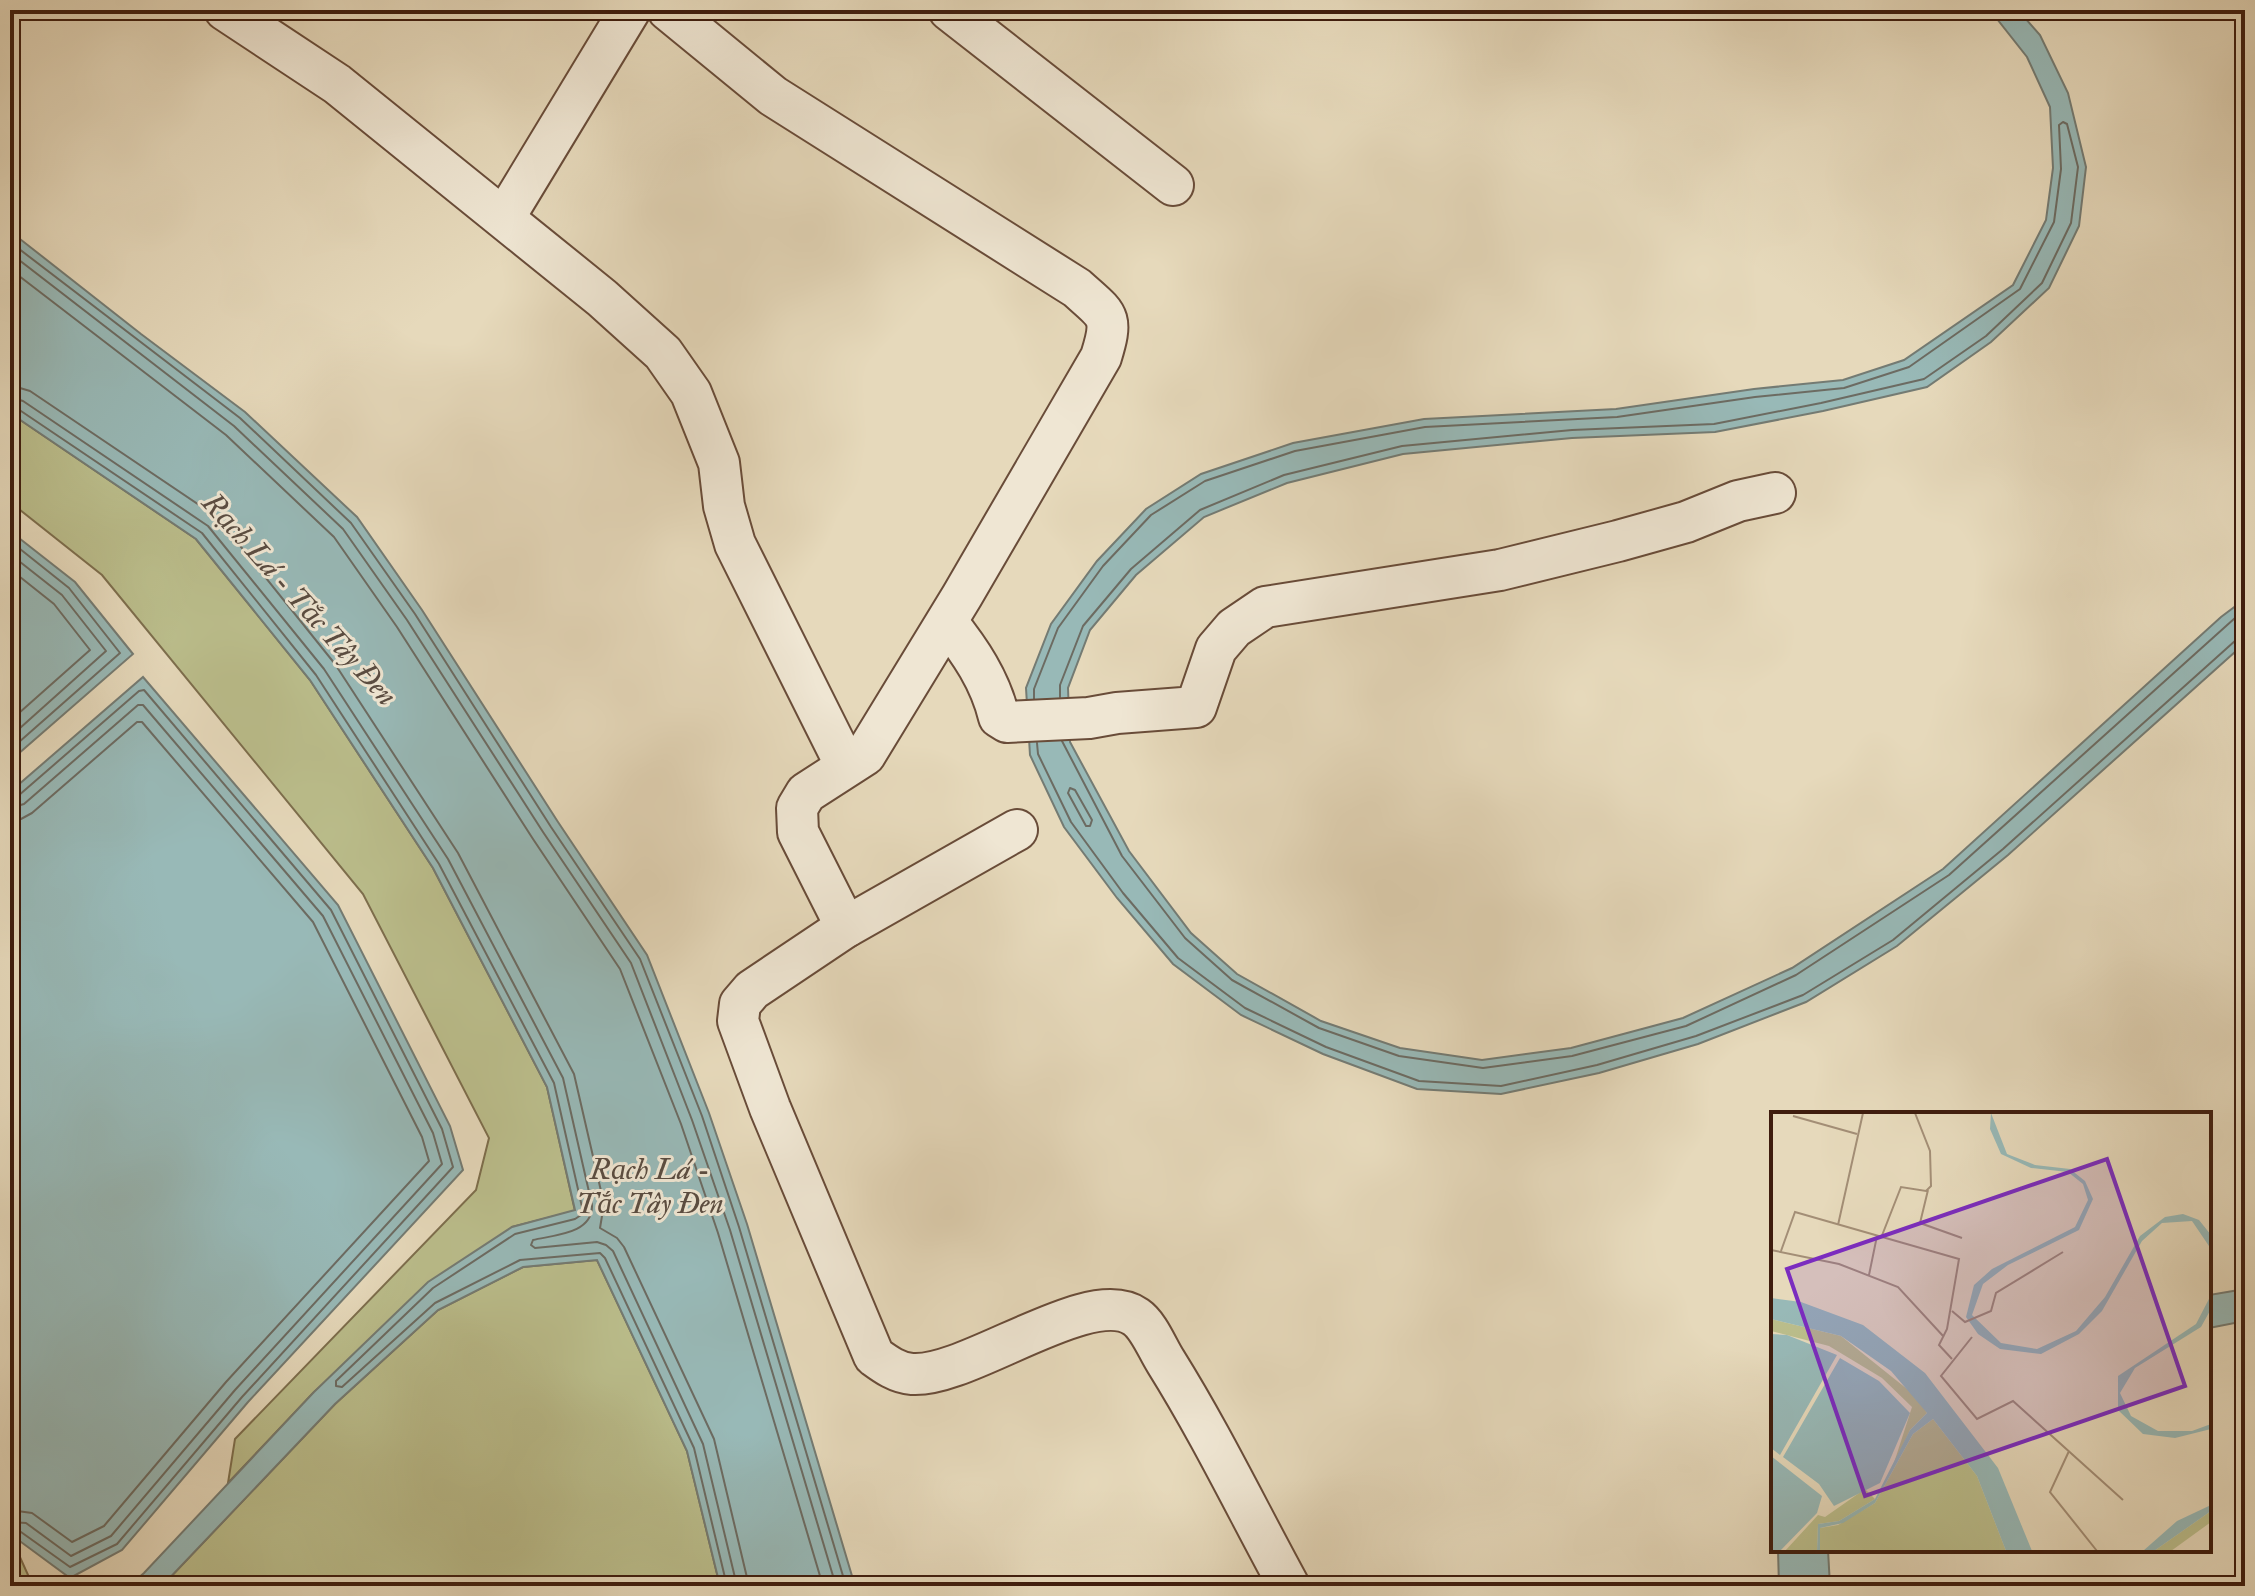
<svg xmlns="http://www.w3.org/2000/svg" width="2255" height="1596" viewBox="0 0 2255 1596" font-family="'IM FELL Double Pica',serif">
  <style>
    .green { fill: #bbbe8c; stroke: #7d6e4d; stroke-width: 2 }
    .water { fill: #98b9b7; stroke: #747b73; stroke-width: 2 }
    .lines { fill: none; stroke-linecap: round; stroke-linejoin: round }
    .shore { stroke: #6c6b62; stroke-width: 2 }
    .street-casing { stroke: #694c39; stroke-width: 44 }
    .street { stroke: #efe6d3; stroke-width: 40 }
    .labels { text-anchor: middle; stroke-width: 6; stroke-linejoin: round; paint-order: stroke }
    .water-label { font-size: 30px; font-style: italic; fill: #5a4c41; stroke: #efe6d3 }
    .inset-road { fill: none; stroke: #a38e76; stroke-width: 2 }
    .view { fill: #7b2cbf; fill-opacity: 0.15; stroke: #7b2cbf; stroke-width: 4 }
    .inset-edge { fill: none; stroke: #3f1d0e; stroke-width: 4 }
  </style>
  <rect width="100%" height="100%" fill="#e6d9bb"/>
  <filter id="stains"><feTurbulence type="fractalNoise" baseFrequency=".0025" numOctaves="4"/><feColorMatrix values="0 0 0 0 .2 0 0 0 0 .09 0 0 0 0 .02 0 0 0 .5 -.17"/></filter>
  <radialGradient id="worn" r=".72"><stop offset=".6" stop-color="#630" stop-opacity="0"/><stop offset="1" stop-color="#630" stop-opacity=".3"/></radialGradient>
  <!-- green -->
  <g class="green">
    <path d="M10,413L196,539L310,680L433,868L547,1087L575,1211L512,1227L314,1392L228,1483L235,1439L476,1190L489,1138L363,894L102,575L10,502Z"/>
    <path d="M597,1260L687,1451L720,1586H162L335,1404L438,1310L523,1267Z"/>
    <path d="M19,1555L33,1586H10V1557Z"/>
  </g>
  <!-- water -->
  <g class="water">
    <path d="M1990,10H2018L2040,35L2068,93L2086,167L2079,226L2049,288L1991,342L1927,387L1823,411L1715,432L1572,438L1403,454L1287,483L1204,517L1136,575L1090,630L1068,688L1070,742L1129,851L1191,933L1237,974L1321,1021L1400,1048L1482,1060L1571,1048L1683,1018L1792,968L1943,869L2221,617L2245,599V643L2008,855L1897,946L1806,1002L1698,1044L1599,1073L1501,1094L1417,1089L1323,1054L1241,1015L1173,964L1117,898L1064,827L1030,755L1026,688L1051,624L1097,561L1146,509L1201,474L1293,443L1424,419L1616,409L1754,389L1843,380L1904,360L2013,285L2046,220L2053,168L2050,107L2027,57Z"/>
    <path d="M10,234L20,239L141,334L245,412L357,517L422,610L558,822L647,955L709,1113L747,1224L855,1586H720L687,1451L597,1260L523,1267L438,1310L335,1404L162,1586H129L144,1573L314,1392L428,1282L512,1227L575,1210L547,1087L433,868L310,680L196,539L10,413Z"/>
    <path d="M10,531L75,582L133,654L10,761Z"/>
    <path d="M143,677L338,905L450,1126L463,1170L248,1402L122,1550L70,1578L17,1539L10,1541V792Z"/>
    <path d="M2245,1289V1321L2209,1328V1295Z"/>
    <path d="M1778,1550H1828L1830,1586H1779Z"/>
  </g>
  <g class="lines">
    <!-- shore -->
    <g class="shore">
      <path d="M10,242L240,418L351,523L415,614L551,827L640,959L702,1116L739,1227L846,1586"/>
      <path d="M10,253L234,426L343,529L407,620L543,832L631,963L692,1120L730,1230L836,1586"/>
      <path d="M10,269L226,435L334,537L397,627L533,839L620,969L681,1124L718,1233L823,1586"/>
      <path d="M10,385L30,391L217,517L335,664L458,853L574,1074L604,1204L600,1228L617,1238L624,1247L714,1439L749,1586"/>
      <path d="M10,397L23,401L208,526L324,669L448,859L563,1078L592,1205C593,1234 554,1235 533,1240L531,1245L535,1248L597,1242L606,1245L613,1251L703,1444L737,1586"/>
      <path d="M10,407L18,409L202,533L316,675L439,864L554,1083L582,1207L581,1215L575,1219L515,1234L433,1288L336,1381V1386L342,1387L435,1303L520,1260L600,1253L605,1258L694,1448L727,1586"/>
      <path d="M10,541L69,588L120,653L10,750"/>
      <path d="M10,554L62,595L106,651L10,737"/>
      <path d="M10,569L54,604L90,650L10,721"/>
      <path d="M1034,699V689L1058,628L1103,566L1151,515L1205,481L1295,451L1425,427L1617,417L1755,397L1844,388L1909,367L2020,289L2054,222L2061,169L2059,125L2063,122L2067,124L2078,167L2071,223L2042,283L1986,336L1924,379L1821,403L1714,424L1572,430L1402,446L1284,475L1200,510L1131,569L1083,626L1060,685V697"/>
      <path d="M1062,741L1122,856L1185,938L1232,980L1319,1028L1399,1056L1483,1068L1572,1056L1686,1026L1796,975L1949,875L2245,609"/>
      <path d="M1037,743L1038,754L1071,822L1123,893L1178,958L1245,1008L1326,1047L1419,1081L1501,1086L1597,1065L1696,1036L1803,995L1893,940L2003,849L2236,640L2245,638"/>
      <path d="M1070,788L1075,790L1092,820L1090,826H1086L1068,793Z"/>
      <path d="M10,798L18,796L139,691L144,690L331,910L442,1129L453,1167L242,1397L117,1544L70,1567L21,1532L10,1533"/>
      <path d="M10,808L24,804L138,705H143L323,916L433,1133L442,1164L235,1390L111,1536L71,1556L26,1523L10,1522"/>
      <path d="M10,820L21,819L32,813L137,722H142L313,922L422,1137L429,1161L226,1382L104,1526L72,1542L32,1513L10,1510"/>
    </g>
    <defs>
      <g id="street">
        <path d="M225,10L337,84L602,298L663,353L691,393L719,463L724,506L735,544L846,766"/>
        <path d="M668,10L773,96L1077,288C1108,316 1114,315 1101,357L962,596L865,755L806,793L797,808L798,832L846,927"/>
        <path d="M949,10L1173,185"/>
        <path d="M504,218L630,10"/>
        <path d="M947,622C970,651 990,680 999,717L1007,722L1089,718L1117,713L1196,707L1216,649L1234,628L1265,607L1500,570L1618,541L1686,522L1738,501L1775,493"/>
        <path d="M1017,830L846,927L752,990L740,1004L738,1021L770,1108L874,1356C885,1364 897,1373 912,1374C968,1378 1090,1284 1136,1317C1149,1326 1157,1348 1166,1362C1211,1434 1248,1511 1289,1586"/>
      </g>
    </defs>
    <!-- street casing -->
    <use href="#street" class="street-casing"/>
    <!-- street -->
    <use href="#street" class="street"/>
  </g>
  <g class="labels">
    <!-- water labels -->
    <g class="water-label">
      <text transform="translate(300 599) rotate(48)" y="10">Rạch Lá - Tắc Tây Đen</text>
      <text x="650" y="1179">Rạch Lá -<tspan x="650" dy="34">Tắc Tây Đen</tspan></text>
    </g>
  </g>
  <!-- overview -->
  <g transform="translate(1771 1112)">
    <rect width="440" height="440" fill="#e6d9bb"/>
    <path d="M0,207L70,224L146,285L156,301L139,318L121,357L141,295L111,266L58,234L0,219ZM162,307L206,364L235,439H49V416L67,413L104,391L142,322ZM94,377L104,387L68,409L47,412L46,439H14L47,403L54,405ZM440,399V410L400,439H383Z" fill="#bbbe8c"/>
    <path d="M220,1L236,42L264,53L299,57L314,69L322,87L308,118L237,153L212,172L201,203L230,231L266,237L305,219L334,185L369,124L394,105L412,102L428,108L440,123V137L421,109L391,111L371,129L331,199L308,222L270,242L229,237L207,222L195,205L203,173L221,157L304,115L317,88L312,72L297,60L260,56L230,42L219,17ZM440,183V197L430,215L364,256L349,281L360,304L387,319H421L440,312V317L404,326L372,322L347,298V264L425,212ZM0,186L30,190L92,213L154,261L227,356L261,439H235L206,364L162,307L142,322L104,391L72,411L49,416V439H46L47,412L68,409L104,387L139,318L156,301L120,259L70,224L0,207ZM0,222L16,223L66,243L9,343L0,336ZM69,246L108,269L139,301L109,371L63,394L48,372L12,345ZM0,344L51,384L46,401L9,439H0ZM440,393V399L383,439H372L406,409Z" fill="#98b9b7"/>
    <path class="inset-road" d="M22,4L86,22M157,78L149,111L191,126M67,113L92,1M110,126L130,75L155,79L160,74L159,39L144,1M0,138L68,152L127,175L173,225M10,139L24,100L188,147L176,217L168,233L181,247M98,163L106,124M181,199L194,210L220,199L225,181L292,140M201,225L170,264L206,307L242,289L352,388M298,339L279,380L326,439"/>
    <path class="view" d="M336,47L414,274L94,384L16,157Z"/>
    <rect width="440" height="440" class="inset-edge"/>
  </g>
  <!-- margin -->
  <rect width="2255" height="1596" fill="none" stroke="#e6d9bb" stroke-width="40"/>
  <rect x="12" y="12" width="2231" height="1572" fill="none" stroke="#3f1d0e" stroke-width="4"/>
  <rect x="20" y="20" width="2215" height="1556" fill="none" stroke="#3f1d0e" stroke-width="2"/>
  <rect width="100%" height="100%" filter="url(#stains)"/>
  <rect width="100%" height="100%" fill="url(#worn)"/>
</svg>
